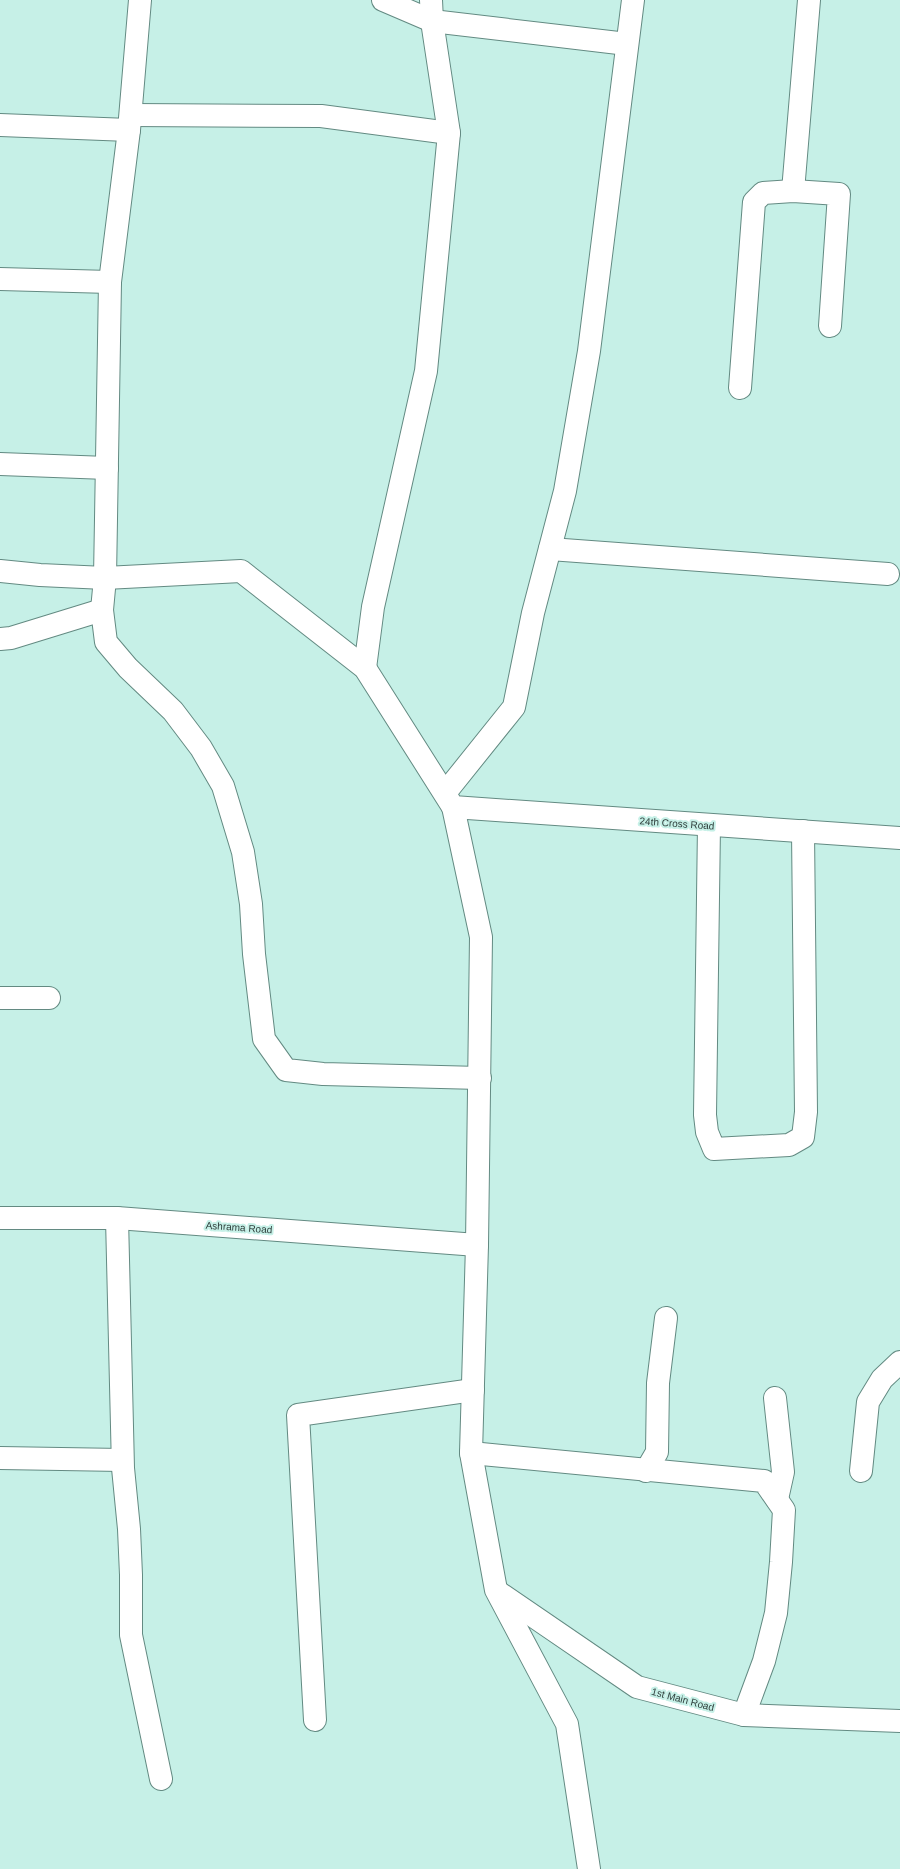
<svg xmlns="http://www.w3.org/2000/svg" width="900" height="1869" viewBox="0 0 900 1869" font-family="Helvetica,sans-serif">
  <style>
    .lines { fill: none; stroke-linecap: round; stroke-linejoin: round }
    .minor-casing { stroke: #638a82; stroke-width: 24 }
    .tertiary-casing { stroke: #638a82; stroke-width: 24 }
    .minor { stroke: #fff; stroke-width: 22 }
    .tertiary { stroke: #fff; stroke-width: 22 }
    .labels { text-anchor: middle; stroke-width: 4; stroke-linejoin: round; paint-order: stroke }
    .street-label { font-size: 10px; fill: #2f3f3c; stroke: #c6f0e7 }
  </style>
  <rect width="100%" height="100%" fill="#c6f0e7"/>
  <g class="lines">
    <defs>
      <g id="minor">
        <path d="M140,0L129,130L110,282L105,578L102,610L106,642L128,668L173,711L201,748L223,786L243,852L251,904L254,954L264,1039L286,1070L323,1074L480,1078"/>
        <path d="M383,0L432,21L627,44"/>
        <path d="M131,115L321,116L449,133"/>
        <path d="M0,125L129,130"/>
        <path d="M793,191L809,0"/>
        <path d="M0,279L110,282"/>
        <path d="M740,388L754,202L763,193L793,191L839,194L830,326"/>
        <path d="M0,464L107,468"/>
        <path d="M550,549L888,574"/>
        <path d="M0,639L11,638L102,610"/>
        <path d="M365,668L373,607L426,371L449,133L432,21L431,0"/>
        <path d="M445,793L514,707L533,613L565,491L589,351L633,0"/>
        <path d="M453,807L481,937L477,1245L471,1453L496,1590L567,1724L589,1869"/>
        <path d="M709,825L705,1115L707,1132L714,1149L789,1145L803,1137L806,1112L803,831"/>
        <path d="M0,998H49"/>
        <path d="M0,1218H117L477,1245"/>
        <path d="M117,1218L123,1468L129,1529L131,1575V1635L161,1779"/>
        <path d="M775,1398L783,1472L777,1499"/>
        <path d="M471,1453L764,1481L784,1510L781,1562L776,1613L764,1661L744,1715"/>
        <path d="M0,1458L122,1460"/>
        <path d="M646,1471L657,1452L658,1383L666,1318"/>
        <path d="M861,1471L868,1402L882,1379L900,1362"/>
        <path d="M498,1592L637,1687L744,1715L900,1721"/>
        <path d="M315,1720L298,1415L473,1390"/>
      </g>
      <path id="tertiary" d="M0,571L40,575L105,578L241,571L365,668L453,807L900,838"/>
    </defs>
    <!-- minor casing -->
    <use href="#minor" class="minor-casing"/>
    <!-- tertiary casing -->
    <use href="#tertiary" class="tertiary-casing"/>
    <!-- minor -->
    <use href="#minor" class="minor"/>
    <!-- tertiary -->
    <use href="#tertiary" class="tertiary"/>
  </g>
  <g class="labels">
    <!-- street labels -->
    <g class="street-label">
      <text transform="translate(677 823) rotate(4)" y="4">24th Cross Road</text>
      <text transform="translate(239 1227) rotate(4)" y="4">Ashrama Road</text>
      <text transform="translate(683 1699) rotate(15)" y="4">1st Main Road</text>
    </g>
  </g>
</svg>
